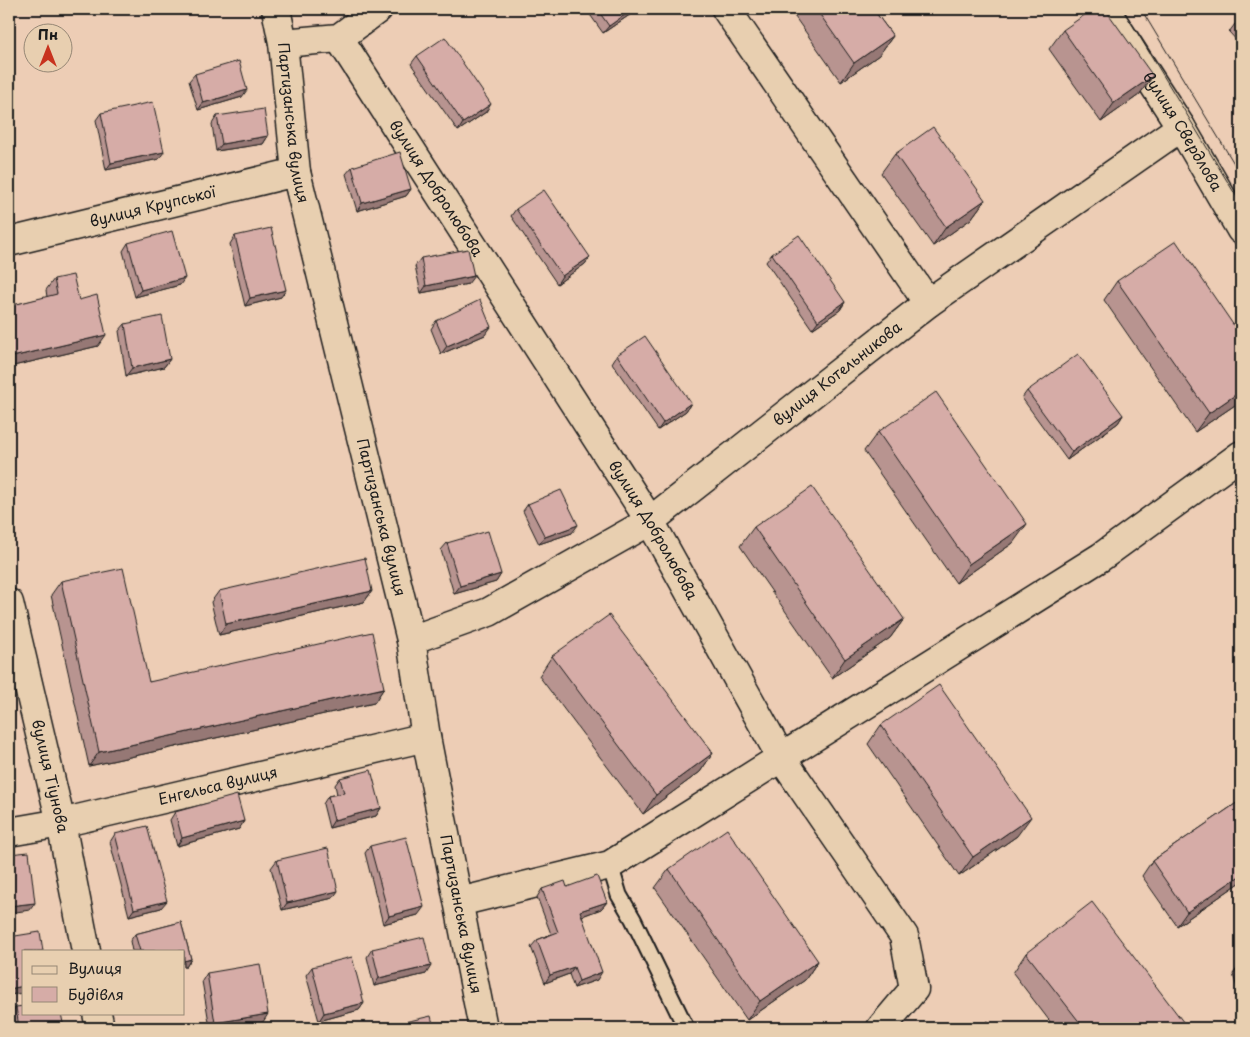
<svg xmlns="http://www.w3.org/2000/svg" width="1250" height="1037" viewBox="0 0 1250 1037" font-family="'Playpen Sans',sans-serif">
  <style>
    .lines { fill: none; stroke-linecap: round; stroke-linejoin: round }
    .lane-casing { stroke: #1c1c1c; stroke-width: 19 }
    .street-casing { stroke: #1c1c1c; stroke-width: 31 }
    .secondary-casing { stroke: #1c1c1c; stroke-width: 31 }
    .lane { stroke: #e8cfb0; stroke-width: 15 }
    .street { stroke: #e8cfb0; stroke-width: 28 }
    .secondary { stroke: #e8cfb0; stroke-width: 28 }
    .tram { stroke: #1c1c1c; stroke-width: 1 }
    .wall { fill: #b89490; stroke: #1c1c1c }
    .shaded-wall { fill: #967875; stroke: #1c1c1c }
    .building { fill: #d6aca7; stroke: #1c1c1c }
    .labels { text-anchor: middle; stroke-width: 5; stroke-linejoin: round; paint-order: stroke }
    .street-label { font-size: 15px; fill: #1c1c1c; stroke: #e8cfb0 }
  </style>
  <rect width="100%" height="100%" fill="#edcdb5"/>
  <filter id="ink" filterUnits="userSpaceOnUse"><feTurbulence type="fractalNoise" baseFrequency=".02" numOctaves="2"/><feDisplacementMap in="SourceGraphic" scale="10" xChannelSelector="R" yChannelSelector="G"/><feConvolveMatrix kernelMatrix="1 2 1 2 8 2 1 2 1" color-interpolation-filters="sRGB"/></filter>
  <g filter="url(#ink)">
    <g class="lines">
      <defs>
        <path id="lane" d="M610,865L619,895L633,919L686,1028"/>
        <g id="street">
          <path d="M726,9L928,303"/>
          <path id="s1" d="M339,38L650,521L781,757L904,936L914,989L881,1028"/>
          <path d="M283,43L339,38L378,9"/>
          <path id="s2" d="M9,242L296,172"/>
          <path id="s3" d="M9,603L61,823L86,951"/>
          <path id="s4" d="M411,640L489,612L650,521L928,303L1181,127"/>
          <path id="s5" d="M9,832L61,823L426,737"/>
          <path d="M459,902L610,865L1101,557L1241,455"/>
          <path d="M97,1013L100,1028"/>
        </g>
        <g id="secondary">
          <path id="s6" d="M276,9L283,43L296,172L411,640L426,737L483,1028"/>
          <path id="s7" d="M1105,9L1181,127L1241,230"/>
        </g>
      </defs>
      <!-- lane casing -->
      <use href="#lane" class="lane-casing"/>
      <!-- street casing -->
      <use href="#street" class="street-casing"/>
      <!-- secondary casing -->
      <use href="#secondary" class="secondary-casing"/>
      <!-- lane -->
      <use href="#lane" class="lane"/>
      <!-- street -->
      <use href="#street" class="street"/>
      <!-- secondary -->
      <use href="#secondary" class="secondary"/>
      <!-- tram -->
      <g class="tram">
        <path d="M1123,9L1241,204"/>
        <path d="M1141,9L1241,175"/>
      </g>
    </g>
    <!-- wall -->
    <g class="wall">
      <path d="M586,9H635L631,14L603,33Z"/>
      <path d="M790,9H873L893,36L879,55L841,82L790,10Z"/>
      <path d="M1219,9H1229L1222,13Z"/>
      <path d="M1241,18V45L1229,32L1235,24Z"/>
      <path d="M1063,30L1153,76L1139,95L1101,122L1049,49Z"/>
      <path d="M417,56L486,112L458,131L411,64Z"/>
      <path d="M195,74L242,97L198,110L189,81Z"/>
      <path d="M101,113L159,159L106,170L96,120Z"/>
      <path d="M217,116L268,136L263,144L216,151L212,124Z"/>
      <path d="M895,154L985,200L971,219L933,246L881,173Z"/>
      <path d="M352,167L411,189L406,196L357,211L346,174Z"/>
      <path d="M516,209L590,257L585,264L557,284L511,216Z"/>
      <path d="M235,236L281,297L245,306L230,244Z"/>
      <path d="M128,243L180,285L135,297L123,251Z"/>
      <path d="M772,254L845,302L840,310L812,329L766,262Z"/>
      <path d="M421,258L468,284L421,293L415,266Z"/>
      <path d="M54,279L79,300L98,346L9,367V306L47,297L46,290Z"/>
      <path d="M1117,281L1241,401L1195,432L1104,300Z"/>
      <path d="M436,321L485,335L441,354L431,329Z"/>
      <path d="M125,324L170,359L164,367L126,376L119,331Z"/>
      <path d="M617,355L691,403L686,411L658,430L612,363Z"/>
      <path d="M1027,391L1123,415L1118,423L1067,460L1022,398Z"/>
      <path d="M878,432L1013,543L956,583L864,451Z"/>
      <path d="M1241,489V509L1234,499Z"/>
      <path d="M528,504L572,533L539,544L523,511Z"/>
      <path d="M754,527L904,619L890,638L832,678L740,546Z"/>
      <path d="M447,543L501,574L496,582L454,594L441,550Z"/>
      <path d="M61,581L149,682L384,688L374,703L89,766L51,595Z"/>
      <path d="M219,591H372L364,602L219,635L211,602Z"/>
      <path d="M552,656L713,753L700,772L643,814L539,676Z"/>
      <path d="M881,725L1017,836L959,876L868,744Z"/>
      <path d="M340,778L381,808L376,816L329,828L323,804L328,796L337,794L335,785Z"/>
      <path d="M1241,800V882L1177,926L1142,876L1152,861Z"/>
      <path d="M175,812L244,821L239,829L177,846L170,820Z"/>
      <path d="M115,834L161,908L129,916L110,842Z"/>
      <path d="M370,846L418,915L383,924L365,853Z"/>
      <path d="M277,860L333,898L282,910L271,868Z"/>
      <path d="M669,869L818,961L805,980L747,1020L655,888Z"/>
      <path d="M567,887L607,902L601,909L582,916L597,980L574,988L569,974L545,983L531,947L537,940L551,934L537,897L542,889Z"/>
      <path d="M181,922L191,959L186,967H184V951H132L130,941L135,934Z"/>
      <path d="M372,949L426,974L374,986L367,957Z"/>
      <path d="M1026,953L1181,1028H1055L1013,973Z"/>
      <path d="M1241,963V1002L1233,974Z"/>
      <path d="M312,967L364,1003L359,1010L319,1021L306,975Z"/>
      <path d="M207,973L263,1022L224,1028H210L202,981Z"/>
      <path d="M16,1007L64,1028H13L10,1015Z"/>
      <path d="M405,1022L434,1028H401Z"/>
    </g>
    <!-- shaded-wall -->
    <g class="shaded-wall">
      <path d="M633,9H635L631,14L603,33L609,26Z"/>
      <path d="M1225,9H1229L1222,13Z"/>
      <path d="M893,36L879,55L841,82L854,63Z"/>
      <path d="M1153,76L1139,95L1101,122L1114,103Z"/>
      <path d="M247,90L242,97L198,110L203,103Z"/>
      <path d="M491,104L486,112L458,131L463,123Z"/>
      <path d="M268,136L263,144L216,151L222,144Z"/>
      <path d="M164,152L159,159L106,170L111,163Z"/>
      <path d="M411,189L406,196L357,211L362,203Z"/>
      <path d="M985,200L971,219L933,246L946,227Z"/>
      <path d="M590,257L585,264L557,284L562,276Z"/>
      <path d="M474,276L468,284L421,293L426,286Z"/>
      <path d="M185,278L180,285L135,297L141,290Z"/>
      <path d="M286,290L281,297L245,306L250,298Z"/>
      <path d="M845,302L840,310L812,329L818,321Z"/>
      <path d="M491,327L485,335L441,354L447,346Z"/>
      <path d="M106,335L98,346L9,367V362L12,357Z"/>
      <path d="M170,359L164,367L126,376L132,368Z"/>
      <path d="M1241,391V401L1195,432L1209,413Z"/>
      <path d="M691,403L686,411L658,430L663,423Z"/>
      <path d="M1123,415L1118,423L1067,460L1072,452Z"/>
      <path d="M1027,524L1013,543L956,583L969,564Z"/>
      <path d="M578,525L572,533L539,544L545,537Z"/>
      <path d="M501,574L496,582L454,594L460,586Z"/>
      <path d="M372,591L364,602L219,635L226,624Z"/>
      <path d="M904,619L890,638L832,678L845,659Z"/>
      <path d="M384,688L374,703L89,766L99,752Z"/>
      <path d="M713,753L700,772L643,814L656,795Z"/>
      <path d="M381,808L376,816L329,828L334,820Z"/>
      <path d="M1031,817L1017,836L959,876L973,857Z"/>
      <path d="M244,821L239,829L177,846L182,838Z"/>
      <path d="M1241,875V882L1177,926L1187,912Z"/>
      <path d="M338,891L333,898L282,910L287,903Z"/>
      <path d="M167,901L161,908L129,916L134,909Z"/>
      <path d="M607,902L601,909L574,919L580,911Z"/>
      <path d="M35,903L30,910L9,913V906Z"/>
      <path d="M424,907L418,915L383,924L389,916Z"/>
      <path d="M191,959L186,967H184V961Z"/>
      <path d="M818,961L805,980L747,1020L760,1001Z"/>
      <path d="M431,966L426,974L374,986L379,978Z"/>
      <path d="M574,967L569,974L545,983L550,975Z"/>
      <path d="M602,972L597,980L574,988L579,981Z"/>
      <path d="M24,986V993L9,995V989Z"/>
      <path d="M364,1003L359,1010L319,1021L324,1013Z"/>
      <path d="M268,1014L263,1022L224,1028H212L215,1023Z"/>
    </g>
    <!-- building -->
    <g class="building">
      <path d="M597,9H633L609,26Z"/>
      <path d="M816,9H873L893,36L854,63Z"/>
      <path d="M1093,9H1105L1153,76L1114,103L1063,30Z"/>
      <path d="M1241,18V32L1235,24Z"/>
      <path d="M445,37L491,104L463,123L417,56Z"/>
      <path d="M239,61L247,90L203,103L195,74Z"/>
      <path d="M153,102L164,152L111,163L101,113Z"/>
      <path d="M264,109L268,136L222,144L217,116Z"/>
      <path d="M933,127L985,200L946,227L895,154Z"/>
      <path d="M400,152L411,189L362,203L352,167Z"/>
      <path d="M544,190L590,257L562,276L516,209Z"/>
      <path d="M271,228L286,290L250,298L235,236Z"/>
      <path d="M172,231L185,278L141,290L128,243Z"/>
      <path d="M799,235L845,302L818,321L772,254Z"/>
      <path d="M1176,241L1241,336V391L1209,413L1117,281Z"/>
      <path d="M468,249L474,276L426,286L421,258Z"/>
      <path d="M73,275L79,300L97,295L106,335L12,357L9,342V306L57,294L54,279Z"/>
      <path d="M480,300L491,327L447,346L436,321Z"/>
      <path d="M162,316L170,359L132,368L125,324Z"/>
      <path d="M645,336L691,403L663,423L617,355Z"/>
      <path d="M1078,354L1123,415L1072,452L1027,391Z"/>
      <path d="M936,392L1027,524L969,564L878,432Z"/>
      <path d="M812,487L904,619L845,659L754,527Z"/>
      <path d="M561,490L578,525L545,537L528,504Z"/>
      <path d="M488,531L501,574L460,586L447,543Z"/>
      <path d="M365,558L372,591L226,624L219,591Z"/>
      <path d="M123,568L149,682L372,632L384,688L99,752L61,581Z"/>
      <path d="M609,615L713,753L656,795L552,656Z"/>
      <path d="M939,685L1031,817L973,857L881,725Z"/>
      <path d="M371,770L381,808L334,820L328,796L344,793L340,778Z"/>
      <path d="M237,795L244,821L182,838L175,812Z"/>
      <path d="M1241,800V875L1187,912L1152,861Z"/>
      <path d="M147,826L167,901L134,909L115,834Z"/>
      <path d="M727,829L818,961L760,1001L669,869Z"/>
      <path d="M406,837L424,907L389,916L370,846Z"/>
      <path d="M328,848L338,891L287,903L277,860Z"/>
      <path d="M29,852L35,903L9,906V854Z"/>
      <path d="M597,876L607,902L580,911L602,972L579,981L574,967L550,975L537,940L558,932L542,889L565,881L567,887Z"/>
      <path d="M1092,902L1184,1023L1177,1028H1084L1026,953Z"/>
      <path d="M181,922L191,959L184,961V951H140L135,934Z"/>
      <path d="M40,932L43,951H24V986L9,989V937Z"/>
      <path d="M424,937L431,966L379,978L372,949Z"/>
      <path d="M352,957L364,1003L324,1013L312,967Z"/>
      <path d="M260,964L268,1014L215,1023L207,973Z"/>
      <path d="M24,1006V1013H61L64,1028H19L16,1007Z"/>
      <path d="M431,1016L434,1028H407L405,1022Z"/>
      <path d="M988,1021L993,1028H977Z"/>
      <path d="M612,1026L613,1028H605Z"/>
    </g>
  </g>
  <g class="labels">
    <!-- street labels -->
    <g class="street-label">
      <text dy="5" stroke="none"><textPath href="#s6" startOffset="115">Партизанська вулиця</textPath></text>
      <text dy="5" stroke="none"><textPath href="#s7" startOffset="145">вулиця Свердлова</textPath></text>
      <text dy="5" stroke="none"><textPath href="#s1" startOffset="179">вулиця Добролюбова</textPath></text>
      <text dy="5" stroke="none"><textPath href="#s2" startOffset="148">вулиця Крупської</textPath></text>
      <text dy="5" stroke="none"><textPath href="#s4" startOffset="506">вулиця Котельникова</textPath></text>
      <text dy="5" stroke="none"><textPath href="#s6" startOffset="520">Партизанська вулиця</textPath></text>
      <text dy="5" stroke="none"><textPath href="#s1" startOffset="584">вулиця Добролюбова</textPath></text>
      <text dy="5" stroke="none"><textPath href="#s3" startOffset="178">вулиця Тіунова</textPath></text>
      <text dy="5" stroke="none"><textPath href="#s5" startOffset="214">Енгельса вулиця</textPath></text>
      <text dy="5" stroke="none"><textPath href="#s6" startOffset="925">Партизанська вулиця</textPath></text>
    </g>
  </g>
  <!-- margin -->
  <rect width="1250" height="1037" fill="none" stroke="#e8cfb0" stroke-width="30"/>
  <rect x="15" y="15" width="1220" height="1007" fill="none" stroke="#1c1c1c" stroke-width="2" filter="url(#ink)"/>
  <!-- legend -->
  <rect x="22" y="950" width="162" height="65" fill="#e8cfb0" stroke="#968775"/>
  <rect x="32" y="966" width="25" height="8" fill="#e8cfb0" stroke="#968775"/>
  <text x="68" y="974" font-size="15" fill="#1c1c1c">Вулиця</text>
  <rect x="32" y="987" width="25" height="15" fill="#d6aca7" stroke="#968775"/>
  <text x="68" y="1000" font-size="15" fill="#1c1c1c">Будівля</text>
  <!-- north arrow -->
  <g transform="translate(48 48)"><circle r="24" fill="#e8cfb0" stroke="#968775"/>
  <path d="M0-4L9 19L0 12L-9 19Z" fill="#c8321e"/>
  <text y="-8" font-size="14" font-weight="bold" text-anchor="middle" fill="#1c1c1c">Пн</text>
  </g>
</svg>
